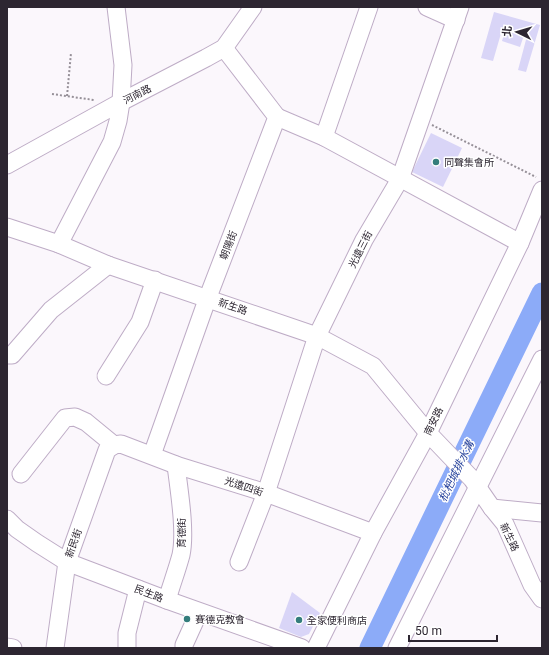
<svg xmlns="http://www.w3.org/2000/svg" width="549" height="655" viewBox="0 0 549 655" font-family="Roboto,'Noto Sans TC',sans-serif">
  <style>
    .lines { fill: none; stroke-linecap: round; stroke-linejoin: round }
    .river { stroke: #8cabf8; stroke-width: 21 }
    .building { fill: #d9d5f7 }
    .minor-casing { stroke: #beacc6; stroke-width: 19 }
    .path { stroke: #969098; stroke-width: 2; stroke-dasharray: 2 2; stroke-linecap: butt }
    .minor { stroke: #fff; stroke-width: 17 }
    .poi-dot { fill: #347d7c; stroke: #fff; stroke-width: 1.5 }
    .labels { text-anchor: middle; stroke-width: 3; stroke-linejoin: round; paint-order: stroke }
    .street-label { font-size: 10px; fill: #2d2631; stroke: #fff }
    .poi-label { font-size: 10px; fill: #2d2631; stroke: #fff; text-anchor: start }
    .water-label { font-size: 11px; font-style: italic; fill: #29449c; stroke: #fff }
  </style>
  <rect width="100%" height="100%" fill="#fbf7fc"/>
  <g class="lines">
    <!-- river -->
    <path class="river" d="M370,648L542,293"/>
  </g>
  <!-- building -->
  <g class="building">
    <path d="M494,12L540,25L526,72L518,70L527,36L524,35L520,47L502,41L505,31L502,30L493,61L481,58Z"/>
    <path d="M431,133L462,148L443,187L412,172Z"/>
    <path d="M292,592L320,613L309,634L301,637L279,628Z"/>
  </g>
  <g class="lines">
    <defs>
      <g id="minor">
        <path d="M427,7L456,20"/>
        <path d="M277,117L324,137L520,243"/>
        <path d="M324,137L369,7"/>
        <path d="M7,165L121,102L206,58L224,48L253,7"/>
        <path d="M7,227L59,244L108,265L317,336L373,366L428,433L472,479L492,508L505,524L532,585L542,599"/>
        <path d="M59,244L112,142L118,121L121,102L123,65L116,7"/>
        <path d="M7,355H12L51,310L108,265"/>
        <path d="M106,376L140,322L155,280"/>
        <path d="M114,445L121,444L176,465L266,493L373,533"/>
        <path d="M152,455L208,297L277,117L224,48"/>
        <path d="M21,474L65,418L75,417L86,422L114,445"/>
        <path d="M492,508L542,513"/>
        <path d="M7,519L17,529L37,543L67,562L167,600L302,648"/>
        <path d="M239,562L266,493L317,336L364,240L400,179L460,7"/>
        <path d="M167,600C171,586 177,570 181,555C186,531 179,490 176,465"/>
        <path d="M7,647L13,648"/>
        <path d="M55,648L67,562L107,450L114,445"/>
        <path d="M127,648V633L138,589"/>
        <path d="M184,648V645L199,612"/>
        <path d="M316,648L373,533L428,433L520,243L542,190"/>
        <path d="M397,648L542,359"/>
      </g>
    </defs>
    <!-- minor casing -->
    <use href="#minor" class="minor-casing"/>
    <!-- path -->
    <g class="path">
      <path d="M52,94L94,100"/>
      <path d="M67,96L71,53"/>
      <path d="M432,125L536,177"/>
    </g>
    <!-- minor -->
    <use href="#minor" class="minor"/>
  </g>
  <!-- markers -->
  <g class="poi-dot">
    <circle cx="436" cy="162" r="4"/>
    <circle cx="187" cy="619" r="4"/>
    <circle cx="299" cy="620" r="4"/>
  </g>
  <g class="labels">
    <!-- street labels -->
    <g class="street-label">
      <text transform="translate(137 94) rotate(-27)" y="4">河南路</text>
      <text transform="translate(228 245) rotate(-69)" y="4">朝陽街</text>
      <text transform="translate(360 249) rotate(-63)" y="4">光遠三街</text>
      <text transform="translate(233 306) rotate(19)" y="4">新生路</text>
      <text transform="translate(433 421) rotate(-64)" y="4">南安路</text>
      <text transform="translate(244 486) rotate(18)" y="4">光遠四街</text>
      <text transform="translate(181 533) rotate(-90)" y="4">育德街</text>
      <text transform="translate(510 537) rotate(64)" y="4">新生路</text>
      <text transform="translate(73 543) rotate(-70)" y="4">新民街</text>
      <text transform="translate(149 593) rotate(21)" y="4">民生路</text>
    </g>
    <!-- poi labels -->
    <g class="poi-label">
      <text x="444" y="166">同聲集會所</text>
      <text x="195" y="623">賽德克教會</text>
      <text x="307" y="624">全家便利商店</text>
    </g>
    <!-- water labels -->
    <g class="water-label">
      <text transform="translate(456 471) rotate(-64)" y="4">枇杷城排水溝</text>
    </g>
  </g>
  <!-- border -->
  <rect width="549" height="655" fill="none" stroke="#2d2631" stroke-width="16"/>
  <!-- north arrow -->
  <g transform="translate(517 32) rotate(275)" stroke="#ffffff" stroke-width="3" paint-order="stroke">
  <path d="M0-3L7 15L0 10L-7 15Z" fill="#2d2631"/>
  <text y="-6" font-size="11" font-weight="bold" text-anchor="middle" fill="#2d2631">北</text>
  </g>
  <!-- scale -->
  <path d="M409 635v6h88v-6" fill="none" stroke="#2d2631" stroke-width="2"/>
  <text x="415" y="635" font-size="12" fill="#2d2631" stroke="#ffffff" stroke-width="3" paint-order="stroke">50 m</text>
</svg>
